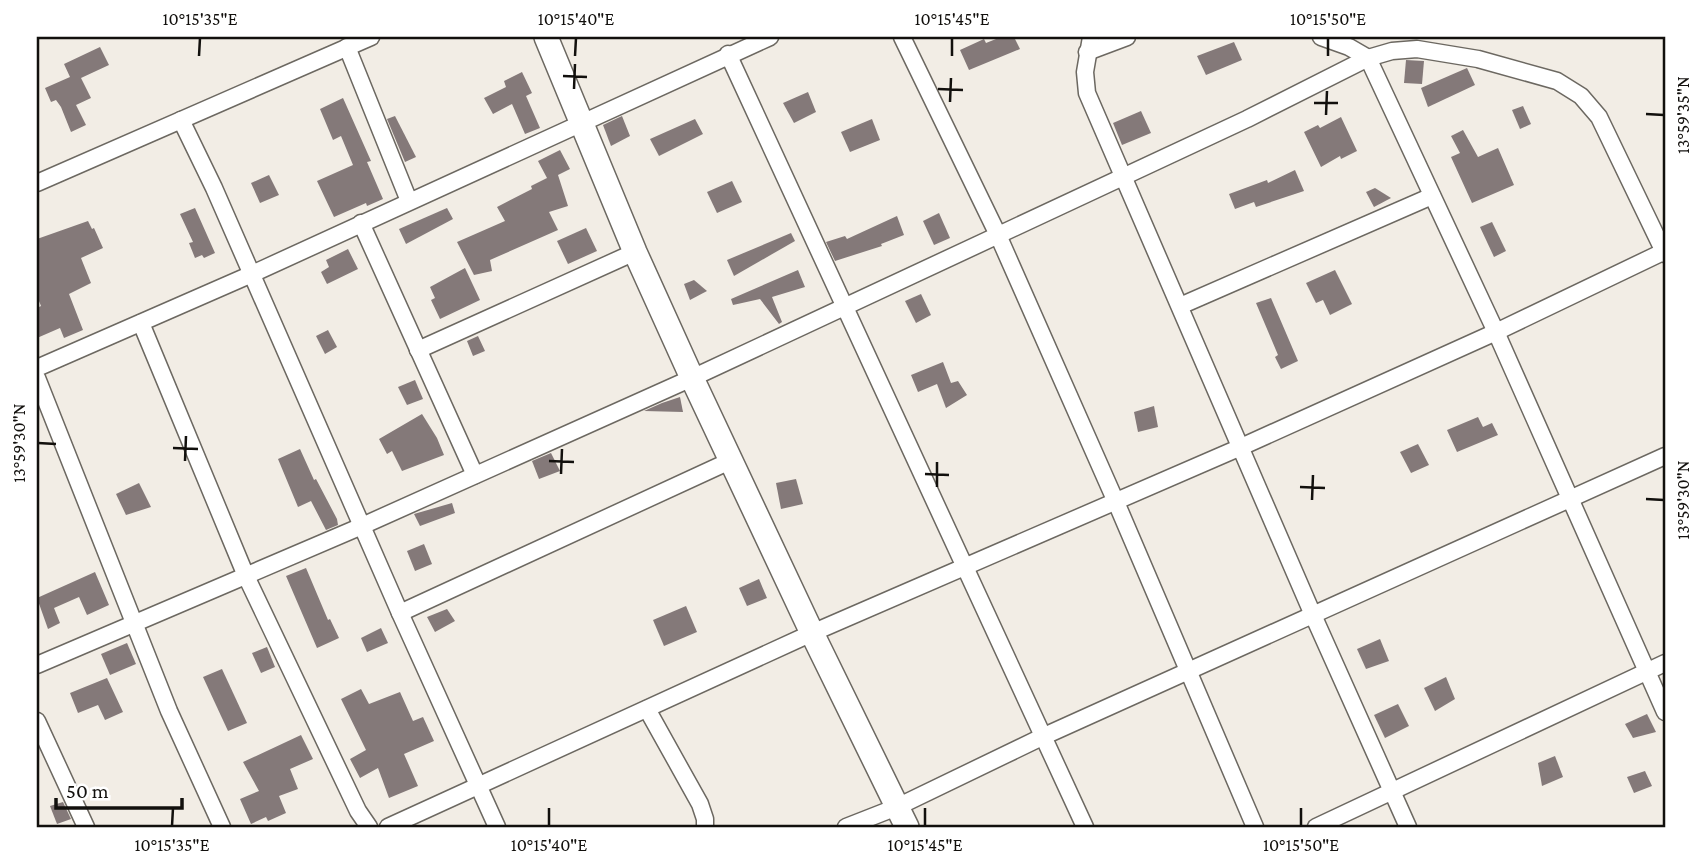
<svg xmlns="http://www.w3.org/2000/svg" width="1702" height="864" viewBox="0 0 1702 864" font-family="'Crimson Pro',serif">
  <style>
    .building { fill: #847979 }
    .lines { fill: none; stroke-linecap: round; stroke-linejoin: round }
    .minor-casing { stroke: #6c6861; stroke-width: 19 }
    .secondary-casing { stroke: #6c6861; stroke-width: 26 }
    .minor { stroke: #fff; stroke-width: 16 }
    .secondary { stroke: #fff; stroke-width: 23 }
    .ticks { fill: none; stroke: #12100d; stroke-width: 2.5 }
    .neatline { fill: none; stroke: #12100d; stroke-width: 2.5 }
    .ticks-label { font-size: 18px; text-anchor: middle; fill: #12100d }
  </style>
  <rect width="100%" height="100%" fill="#f2ede5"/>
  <!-- building -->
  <g class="building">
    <path d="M1001,37H1014L1020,49L969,70L960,50L984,39L986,43Z"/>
    <path d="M1234,42L1242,60L1206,75L1197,56Z"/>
    <path d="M100,47L109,65L81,78L91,98L76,105L86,125L71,132L61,107L56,100L51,102L45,88L70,77L64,64Z"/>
    <path d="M1406,60L1424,61L1422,84L1404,83Z"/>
    <path d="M1467,68L1475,85L1428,107L1421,88Z"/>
    <path d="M522,72L532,93L526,96L540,128L525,134L512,104L493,114L484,98L506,87L504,81Z"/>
    <path d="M808,92L816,112L794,123L783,103Z"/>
    <path d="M343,98L371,161L367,162L383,199L367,206L366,203L334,217L317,181L353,165L341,136L333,140L320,109Z"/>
    <path d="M1523,106L1531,124L1520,129L1512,110Z"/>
    <path d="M1141,111L1151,133L1122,145L1113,123Z"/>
    <path d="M395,116L416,157L405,162L387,119Z"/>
    <path d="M622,116L630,136L611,146L603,125Z"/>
    <path d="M1341,117L1357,151L1341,159L1340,156L1321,167L1304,132L1318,125L1320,128Z"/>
    <path d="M695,119L703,134L659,156L650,139Z"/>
    <path d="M872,119L880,140L850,152L841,132Z"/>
    <path d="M1463,130L1478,157L1498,148L1514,185L1472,203L1451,157L1460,153L1451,136Z"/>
    <path d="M560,150L570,169L558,175L568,206L549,212L558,230L490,260L492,271L474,275L457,242L505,221L497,207L532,189L531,186L547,178L538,161Z"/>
    <path d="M1295,170L1304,191L1256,207L1254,202L1235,209L1229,194L1267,180L1268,183Z"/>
    <path d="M269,175L279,195L260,203L251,183Z"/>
    <path d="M732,181L742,202L717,213L707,192Z"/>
    <path d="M1375,188L1391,198L1374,207L1366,192Z"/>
    <path d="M195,208L215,253L204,258L202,255L195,258L189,243L193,242L180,214Z"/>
    <path d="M447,208L453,219L406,244L399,229Z"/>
    <path d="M939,213L950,238L934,245L923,221Z"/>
    <path d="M897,216L904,235L881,244L882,246L835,261L826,242L845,236L847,239Z"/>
    <path d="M88,221L92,229L94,228L103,248L81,258L91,283L69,294L83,330L64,338L60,328L37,338V308L41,306L37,296V239Z"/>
    <path d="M1492,222L1506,251L1494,257L1480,227Z"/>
    <path d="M586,228L597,251L568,264L557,241Z"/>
    <path d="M791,233L795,241L734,276L727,260Z"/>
    <path d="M348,249L358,269L327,284L321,272L329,267L326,260Z"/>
    <path d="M465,268L480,300L440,319L431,300L435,298L430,287Z"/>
    <path d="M798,270L805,287L772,297L782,322L779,324L760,299L733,305L731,299Z"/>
    <path d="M1335,270L1352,304L1330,315L1323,300L1316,303L1306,283Z"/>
    <path d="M694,280L707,291L690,300L684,284Z"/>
    <path d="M921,294L931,315L916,323L905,301Z"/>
    <path d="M1271,298L1298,361L1281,369L1275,357L1278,355L1256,303Z"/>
    <path d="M328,330L337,347L325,354L316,336Z"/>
    <path d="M478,336L485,351L473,356L467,341Z"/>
    <path d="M943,362L951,383L958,381L967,395L946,408L937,384L918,392L911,375Z"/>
    <path d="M415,380L423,399L407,405L398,387Z"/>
    <path d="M680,397L683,412L644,411L662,403Z"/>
    <path d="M1154,406L1158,427L1138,432L1134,412Z"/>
    <path d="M422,414L437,438L444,455L402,471L392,451L387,454L379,439Z"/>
    <path d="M1478,417L1483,427L1492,423L1498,435L1457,452L1447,430Z"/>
    <path d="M1418,444L1429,465L1411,473L1400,452Z"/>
    <path d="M300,449L314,480L316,479L337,519L338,525L326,530L311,501L298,507L278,459Z"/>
    <path d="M551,453L560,471L539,479L532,461Z"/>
    <path d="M796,479L803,504L781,509L776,483Z"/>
    <path d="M139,483L151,507L126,515L116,494Z"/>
    <path d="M452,503L455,513L420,526L414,514Z"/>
    <path d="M424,544L432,564L415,571L407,551Z"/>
    <path d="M306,568L328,620L330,619L339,638L317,648L286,576Z"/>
    <path d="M95,572L109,605L87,615L79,597L54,608L60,623L48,629L37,598Z"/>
    <path d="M759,579L767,598L747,606L739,588Z"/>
    <path d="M686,606L697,632L664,646L653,620Z"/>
    <path d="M447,609L455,621L435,632L427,617Z"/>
    <path d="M381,628L388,643L367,652L361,638Z"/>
    <path d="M1380,639L1389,661L1366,669L1357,649Z"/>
    <path d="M127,643L136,664L110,675L101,654Z"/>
    <path d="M267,647L275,667L261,673L252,653Z"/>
    <path d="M222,669L247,723L228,731L203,677Z"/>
    <path d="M1446,677L1455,699L1435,711L1424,688Z"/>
    <path d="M107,678L123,712L105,720L98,705L78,713L70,693Z"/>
    <path d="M361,689L369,704L400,692L413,721L423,717L434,741L404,754L418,786L389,798L378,768L360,778L350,759L366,750L341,699Z"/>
    <path d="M1398,704L1409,726L1385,738L1374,715Z"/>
    <path d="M1647,714L1656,732L1633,738L1625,724Z"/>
    <path d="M301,735L313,759L290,769L298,789L279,796L286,813L268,821L266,817L251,824L240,799L259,791L243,762Z"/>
    <path d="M1555,756L1563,777L1542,786L1538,763Z"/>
    <path d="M1645,771L1652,786L1634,793L1627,777Z"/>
    <path d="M63,802L71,819L57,824L50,806Z"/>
  </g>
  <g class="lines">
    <defs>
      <g id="minor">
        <path d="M902,37L998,235L1116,502L1255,827"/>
        <path d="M1091,37L1085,72L1087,93L1313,615L1408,827"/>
        <path d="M1321,37L1349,47L1368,58L1496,332L1665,712"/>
        <path d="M347,47L409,201"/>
        <path d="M1087,52L1127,37"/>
        <path d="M728,54L1085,827"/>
        <path d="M181,120L214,188L400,613L497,827"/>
        <path d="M37,183L371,37"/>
        <path d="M361,223L475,475"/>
        <path d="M1180,306L1432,196"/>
        <path d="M141,323L246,576L358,811L369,827"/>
        <path d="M418,350L635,252"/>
        <path d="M37,368L252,274L770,37"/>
        <path d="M37,378L169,711L222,827"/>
        <path d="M400,613L732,460"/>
        <path d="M37,665L362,526L692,378L1247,119L1368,58L1392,51L1417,49L1478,59L1557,81L1581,96L1599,117L1665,254"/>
        <path d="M647,709L700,804L705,819V827"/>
        <path d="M37,721L86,827"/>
        <path d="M388,827L812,633L1241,447L1496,332L1665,251"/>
        <path d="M846,827L897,807L1042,737L1665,456"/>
        <path d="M1316,827L1665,663"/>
      </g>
      <path id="secondary" d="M546,37L635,252L692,378L812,633L907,827"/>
    </defs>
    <!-- minor casing -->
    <use href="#minor" class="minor-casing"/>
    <!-- secondary casing -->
    <use href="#secondary" class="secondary-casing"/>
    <!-- minor -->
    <use href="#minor" class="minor"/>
    <!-- secondary -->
    <use href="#secondary" class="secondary"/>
  </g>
  <!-- ticks -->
  <path class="ticks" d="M199,56L200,38M575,56L576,38M952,56V38M1328,56V38M563,76L587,77M574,89L575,64M938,89L963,90M950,102L951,78M1314,103H1338M1646,114L1664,115M1326,115L1327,91M38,443L56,444M173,448L198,449M185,461L186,436M549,461L574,462M561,474L562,449M925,474L949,475M937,487V462M1300,487L1325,488M1646,499L1664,500M1312,500L1313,475M172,826L173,808M549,826V808M925,826V808M1301,826V808"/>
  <!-- border -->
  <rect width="1702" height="864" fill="none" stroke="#ffffff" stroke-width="77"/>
  <!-- scale -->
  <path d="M56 798v10h126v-10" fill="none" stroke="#12100d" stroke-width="3.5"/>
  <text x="66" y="798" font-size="21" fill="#12100d" stroke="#ffffff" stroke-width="5" paint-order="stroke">50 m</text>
  <rect x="38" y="38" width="1626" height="788" class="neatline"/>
  <g class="ticks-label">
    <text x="200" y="25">10°15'35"E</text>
    <text x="576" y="25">10°15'40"E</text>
    <text x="952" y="25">10°15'45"E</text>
    <text x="1328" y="25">10°15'50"E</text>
    <text transform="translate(1683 115) rotate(-90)" y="6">13°59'35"N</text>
    <text transform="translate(19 443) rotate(-90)" y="6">13°59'30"N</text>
    <text transform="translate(1683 500) rotate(-90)" y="6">13°59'30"N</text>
    <text x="172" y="851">10°15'35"E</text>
    <text x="549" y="851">10°15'40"E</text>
    <text x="925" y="851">10°15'45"E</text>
    <text x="1301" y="851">10°15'50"E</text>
  </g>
</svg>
